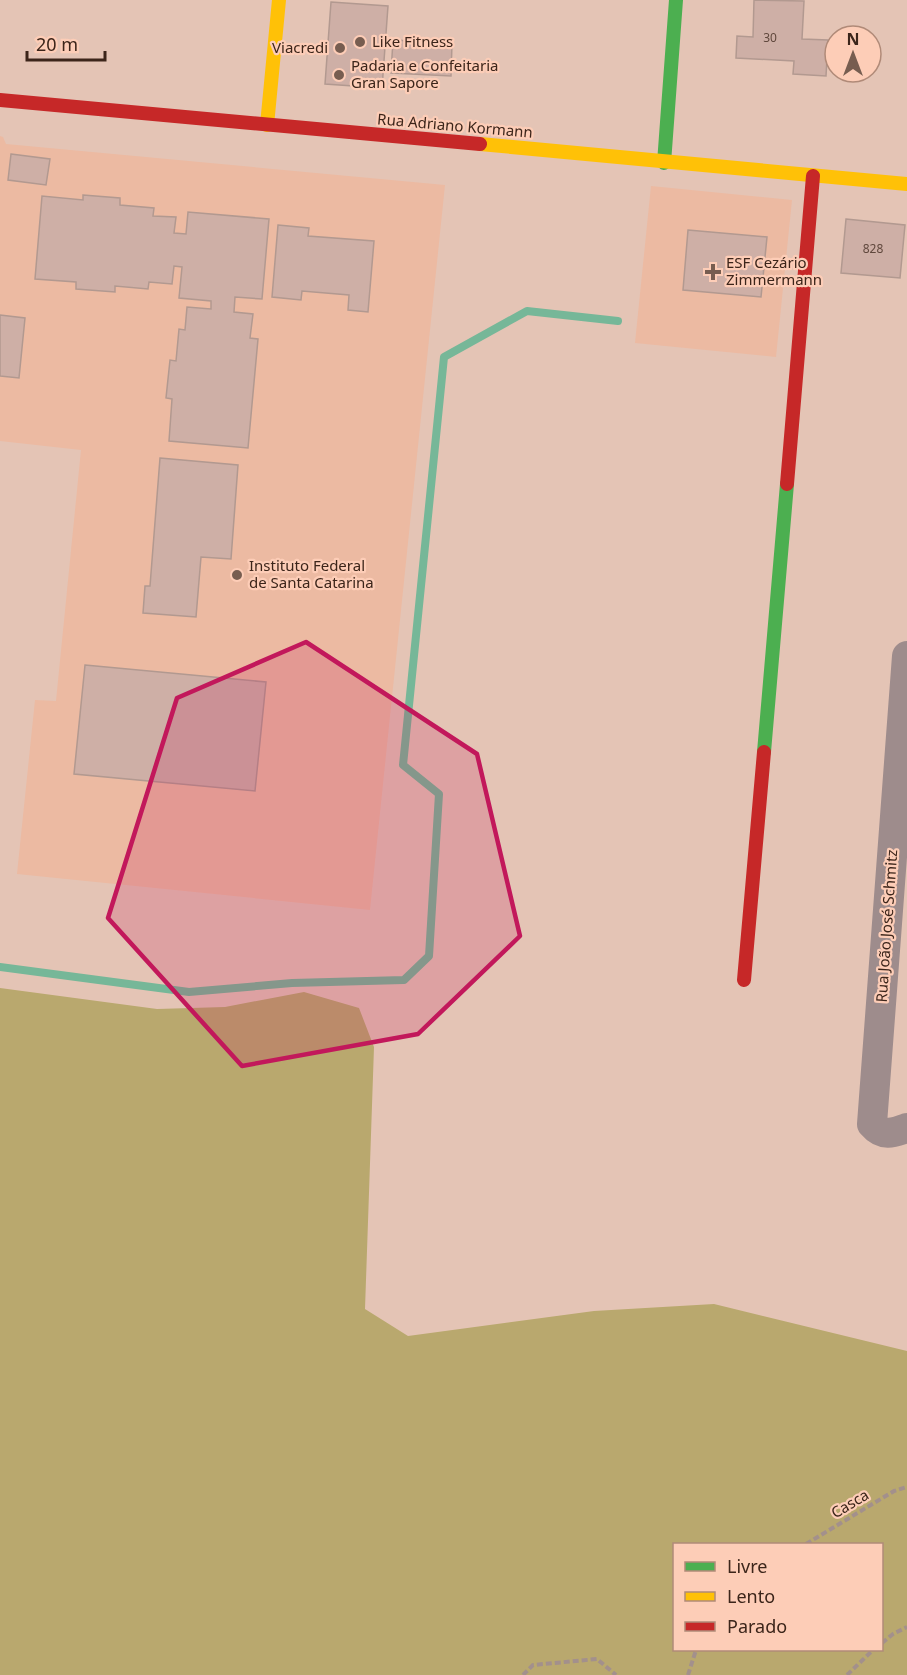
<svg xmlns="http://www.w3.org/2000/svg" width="907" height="1675" viewBox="0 0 907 1675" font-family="'Noto Sans',sans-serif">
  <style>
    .built { fill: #ecbaa2 }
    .forest { fill: #b9a86e; fill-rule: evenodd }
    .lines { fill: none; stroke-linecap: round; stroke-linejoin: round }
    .stream { stroke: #76b798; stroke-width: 8 }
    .building { fill: #ceafa6; stroke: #b29990; stroke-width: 1.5 }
    .path { stroke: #a3908c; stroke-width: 4; stroke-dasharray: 6 3; stroke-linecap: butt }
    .street { stroke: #9e8c8c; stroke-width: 30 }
    .fast { stroke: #4caf50; stroke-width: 14 }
    .slow { stroke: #ffc107; stroke-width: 14 }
    .jam { stroke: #c62828; stroke-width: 14 }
    .marked { fill: #c2185b; fill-opacity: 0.2; stroke: #c2185b; stroke-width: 4.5; stroke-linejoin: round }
    .poi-dot { fill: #775d50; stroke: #fdcdb7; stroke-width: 2 }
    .labels { text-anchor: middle; stroke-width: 4.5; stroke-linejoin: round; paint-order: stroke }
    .number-label { font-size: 12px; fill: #60483d }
    .poi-label { font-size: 15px; fill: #3c251a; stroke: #fdcdb7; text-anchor: start }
    .street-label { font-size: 15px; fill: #3c251a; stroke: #fdcdb7 }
  </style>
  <rect width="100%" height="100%" fill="#e4c4b5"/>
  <!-- built -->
  <g class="built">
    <path d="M0,136L3,137L6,144L445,185L370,910L17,874L35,700L56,701L81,450L0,441Z"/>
    <path d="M651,186L792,200L776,357L635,343Z"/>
  </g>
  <!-- forest -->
  <path class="forest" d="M0,988L157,1009L225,1007L304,992L359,1008L374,1047L365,1309L408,1336L594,1311L714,1304L907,1351V1675H0ZM674,1544H882V1650H674Z"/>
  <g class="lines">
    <!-- stream -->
    <path class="stream" d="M0,967L189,992L292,983L404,980L429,956L439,794L403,765L444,357L527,311L618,321"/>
  </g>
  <!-- building -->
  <g class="building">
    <path d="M754,0L804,1L802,39L828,40L826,76L793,74L794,61L736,58L737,36L753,37Z"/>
    <path d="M331,2L388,6L382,88L325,84Z"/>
    <path d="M393,40L452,43L451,76L391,73Z"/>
    <path d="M11,154L50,159L46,185L8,180Z"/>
    <path d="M83,195L120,198V205L154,208L153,216L176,217L174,233L186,234L188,212L269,219L262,299L235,297L234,312L253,314L250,338L258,339L248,448L169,441L172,399L166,398L170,360L176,361L179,329L185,330L187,307L211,309V301L179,298L182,267L174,266L172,284L149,282L148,289L115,286V292L76,289V282L35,279L42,196L83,200Z"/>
    <path d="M846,219L905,225L900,278L841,273Z"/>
    <path d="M278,225L309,228L308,236L374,241L368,312L348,310L349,295L302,291L301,300L272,297Z"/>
    <path d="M688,230L767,237L761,297L683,290Z"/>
    <path d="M0,315L25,318L19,378L0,376Z"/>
    <path d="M160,458L238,465L231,559L201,557L196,617L143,613L145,586H150Z"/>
    <path d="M85,665L266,682L255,791L74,774Z"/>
  </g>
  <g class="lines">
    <!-- path -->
    <g class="path">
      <path d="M806,1544L894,1491L907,1487"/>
      <path d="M882,1643L893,1634L907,1627"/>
      <path d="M523,1675L533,1665L597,1659L616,1675"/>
      <path d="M688,1675L696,1650"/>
      <path d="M847,1675L873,1650"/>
    </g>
    <!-- street -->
    <path class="street" d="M907,656L872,1124C883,1137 893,1133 907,1128"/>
    <!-- fast -->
    <g class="fast">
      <path d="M664,163L676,0"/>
      <path d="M764,752L787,484"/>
    </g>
    <!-- slow -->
    <g class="slow">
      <path d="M267,125L279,0"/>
      <path d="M480,144L907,184"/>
    </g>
    <!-- jam -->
    <g class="jam">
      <path d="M0,100L480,144"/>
      <path d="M787,484L813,176"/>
      <path d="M744,980L764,752"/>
    </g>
  </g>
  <!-- marked area -->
  <path class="marked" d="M306,642L477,754L520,936L418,1034L242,1066L108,918L177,698Z"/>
  <!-- markers -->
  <g class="poi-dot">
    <circle cx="360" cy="42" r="6"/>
    <circle cx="340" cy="48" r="6"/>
    <circle cx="339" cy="75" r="6"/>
    <path d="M710 263h6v6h6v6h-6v6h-6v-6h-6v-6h6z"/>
    <circle cx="237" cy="575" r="6"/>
  </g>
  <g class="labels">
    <!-- number labels -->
    <g class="number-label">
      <text x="770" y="42">30</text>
      <text x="873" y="253">828</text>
    </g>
    <!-- poi labels -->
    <g class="poi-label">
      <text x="372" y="47">Like Fitness</text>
      <text x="328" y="53" text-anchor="end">Viacredi</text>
      <text x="351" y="71">Padaria e Confeitaria<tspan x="351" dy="17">Gran Sapore</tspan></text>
      <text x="726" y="268">ESF Cezário<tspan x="726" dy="17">Zimmermann</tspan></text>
      <text x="249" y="571">Instituto Federal<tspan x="249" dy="17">de Santa Catarina</tspan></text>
    </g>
    <!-- street labels -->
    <g class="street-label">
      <text transform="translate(455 126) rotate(5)" y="5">Rua Adriano Kormann</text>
      <text transform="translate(887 926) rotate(-86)" y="5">Rua João José Schmitz</text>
      <text transform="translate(850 1504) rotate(-31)" y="5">Casca</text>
    </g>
  </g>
  <!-- legend -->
  <rect x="673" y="1543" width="210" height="108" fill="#fdcdb7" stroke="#b08a78" stroke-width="1.5"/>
  <rect x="685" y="1562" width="30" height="9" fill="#4caf50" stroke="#b08a78" stroke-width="1.5"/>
  <text x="727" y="1573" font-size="18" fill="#3c251a">Livre</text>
  <rect x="685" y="1592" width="30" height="9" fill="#ffc107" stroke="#b08a78" stroke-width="1.5"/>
  <text x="727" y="1603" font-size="18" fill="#3c251a">Lento</text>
  <rect x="685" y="1622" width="30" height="9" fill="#c62828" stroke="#b08a78" stroke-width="1.5"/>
  <text x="727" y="1633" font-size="18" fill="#3c251a">Parado</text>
  <!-- north arrow -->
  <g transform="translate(853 54)"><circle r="28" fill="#fdcdb7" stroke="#b08a78" stroke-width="1.5"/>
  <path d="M0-4.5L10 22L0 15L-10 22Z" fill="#775d50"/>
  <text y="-9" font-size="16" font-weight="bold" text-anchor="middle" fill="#3c251a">N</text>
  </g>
  <!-- scale -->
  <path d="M27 51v9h78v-9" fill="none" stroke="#3c251a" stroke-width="3"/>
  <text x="36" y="51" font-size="18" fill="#3c251a" stroke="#fdcdb7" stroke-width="4.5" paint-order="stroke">20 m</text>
</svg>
